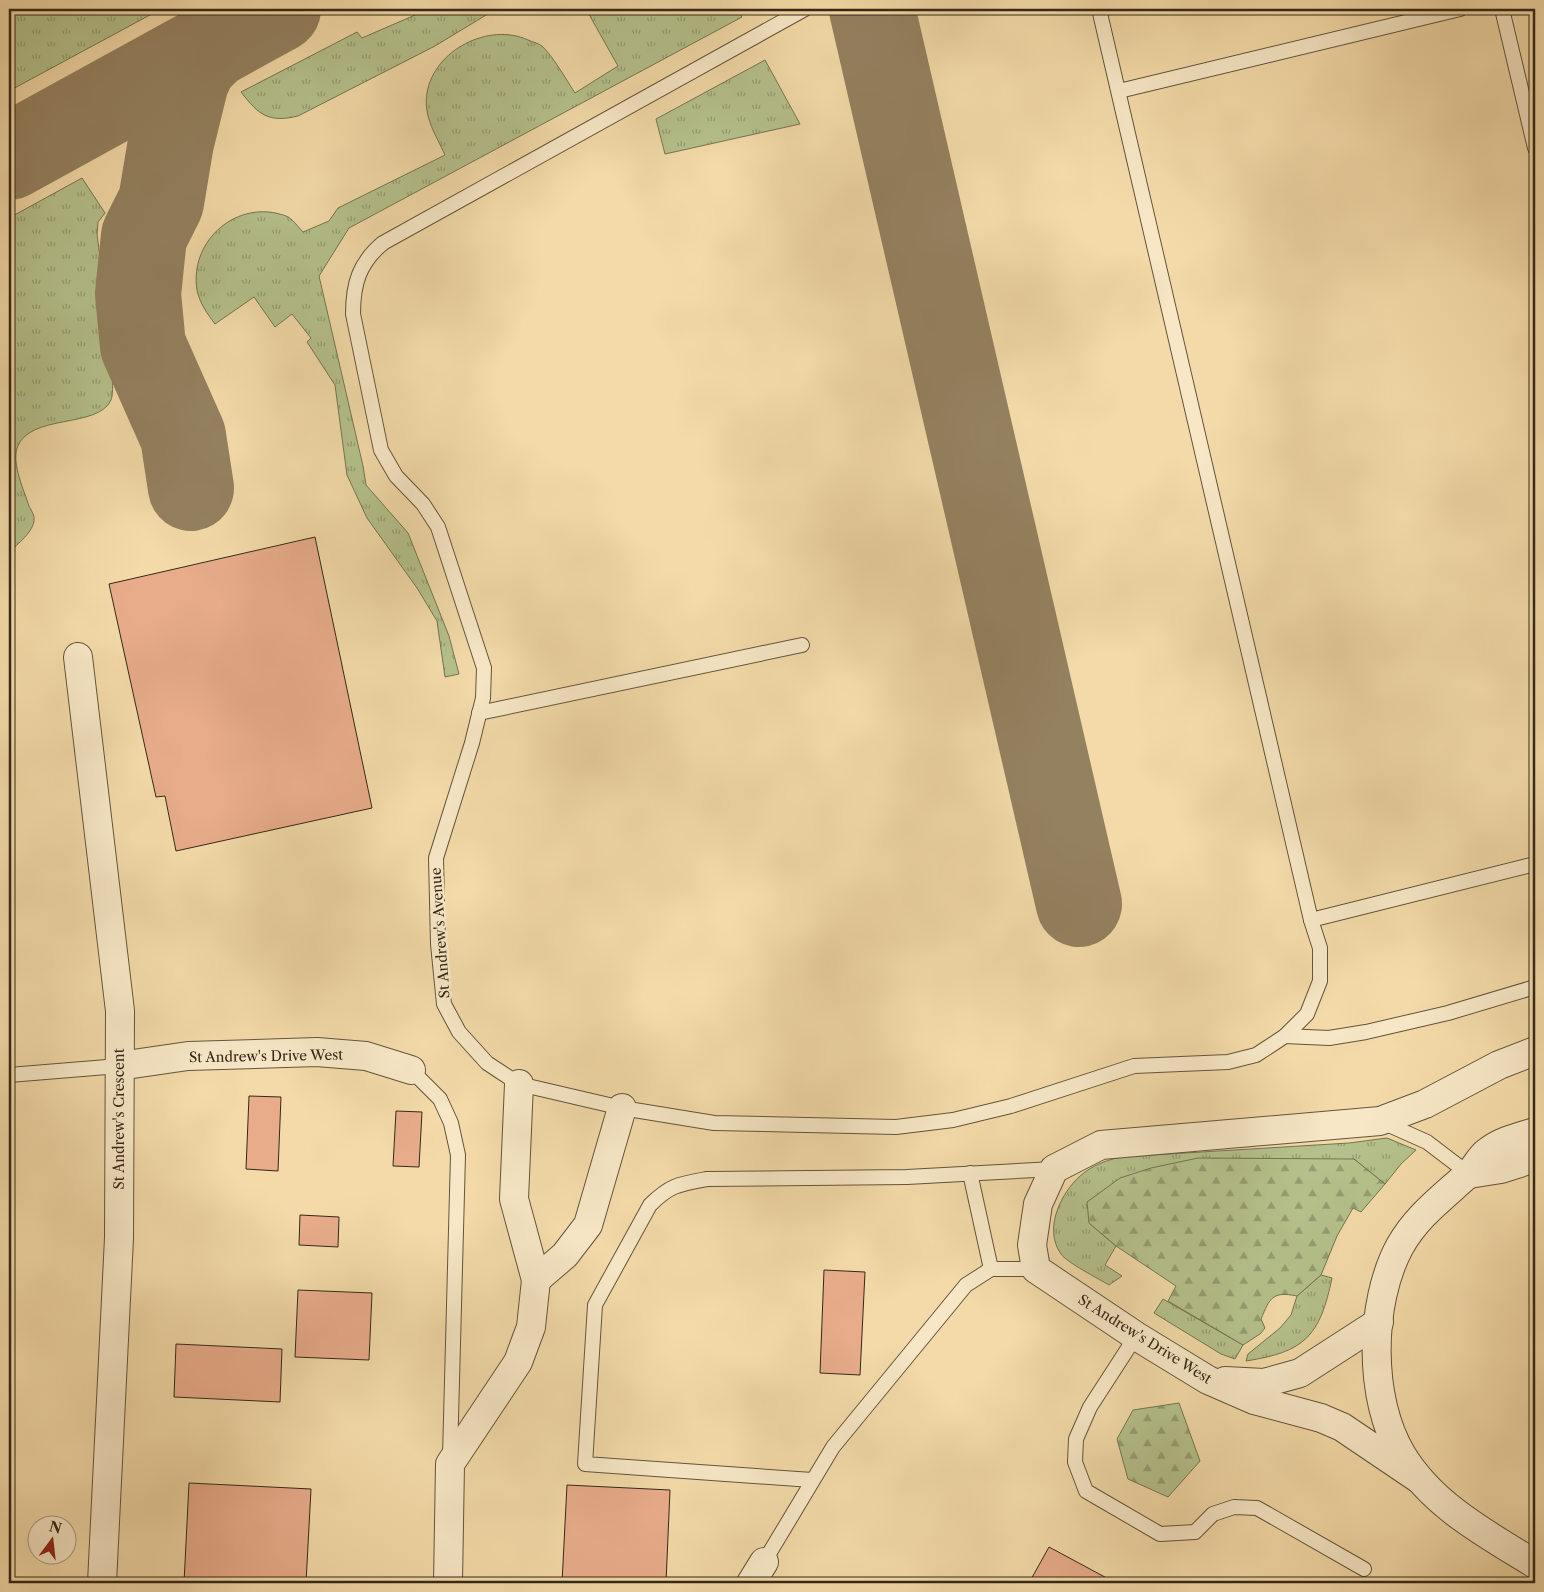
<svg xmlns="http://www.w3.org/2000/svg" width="1544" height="1592" viewBox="0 0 1544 1592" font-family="'Libre Caslon Text',serif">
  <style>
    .grass { fill: url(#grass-tufts); stroke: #757452 }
    .forest { fill: url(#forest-firs); stroke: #757452 }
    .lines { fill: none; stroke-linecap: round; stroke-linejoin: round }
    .taxiway { stroke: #948160; stroke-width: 86 }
    .building { fill: #e8ac8b; stroke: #352819 }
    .service-casing { stroke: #64543d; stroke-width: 16 }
    .minor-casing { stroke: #64543d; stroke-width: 30 }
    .service { stroke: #f7e7c6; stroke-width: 14 }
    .minor { stroke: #f7e7c6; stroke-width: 28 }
    .labels { text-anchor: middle; stroke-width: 5; stroke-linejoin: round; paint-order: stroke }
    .street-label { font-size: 14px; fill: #352819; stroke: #f7e7c6 }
  </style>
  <defs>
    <pattern id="grass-tufts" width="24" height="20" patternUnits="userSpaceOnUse" patternTransform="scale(1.25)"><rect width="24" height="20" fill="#b5c18c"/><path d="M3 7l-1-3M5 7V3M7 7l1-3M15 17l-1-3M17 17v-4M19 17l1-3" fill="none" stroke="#949d72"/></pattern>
    <pattern id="forest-firs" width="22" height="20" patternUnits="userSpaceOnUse" patternTransform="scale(1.25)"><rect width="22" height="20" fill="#b5c18c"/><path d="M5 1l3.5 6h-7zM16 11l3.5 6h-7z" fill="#949d72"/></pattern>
  </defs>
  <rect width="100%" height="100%" fill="#f3daa8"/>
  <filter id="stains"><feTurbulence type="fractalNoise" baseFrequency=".004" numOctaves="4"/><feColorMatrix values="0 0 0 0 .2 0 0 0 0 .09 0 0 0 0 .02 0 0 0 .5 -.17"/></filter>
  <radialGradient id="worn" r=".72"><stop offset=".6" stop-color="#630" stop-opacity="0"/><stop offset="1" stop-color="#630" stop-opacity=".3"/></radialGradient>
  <!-- grass -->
  <g class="grass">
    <path d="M9,9H161L9,91Z"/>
    <path d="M429,9H496L435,46L298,116C268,123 259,115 241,92L357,32L362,38Z"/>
    <path d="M586,9H737L742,17L349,228L319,276L363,466L366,485L408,533L449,636L459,674L445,677L437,621L417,588L367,518L347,475L335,385L307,342L311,338L292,314L275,327L254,297L215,324C207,313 200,304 197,290C189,240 238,198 286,216C292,218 298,227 303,232L329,221L338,208L445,155C436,135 423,117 427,93C434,50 489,22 528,40C532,42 538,43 542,46C555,59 565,78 575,93L618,66Z"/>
    <path d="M765,60L800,124L665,154L656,119Z"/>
    <path d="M82,178L105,213L98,222L97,234C100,259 118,385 111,400C98,429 29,413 17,448C12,465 24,490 29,506C31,510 35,516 34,520C34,531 17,545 9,552V218Z"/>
    <path d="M1387,1138L1416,1150L1401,1164L1385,1184L1354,1159L1089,1223L1116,1246L1105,1265L1122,1276L1109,1285C1099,1279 1066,1262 1061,1254C1042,1228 1063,1188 1085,1172C1096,1164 1108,1160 1120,1157L1349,1143Z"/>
    <path d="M1321,1275L1332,1278C1320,1336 1305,1352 1246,1361L1248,1354L1280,1328L1291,1315L1297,1296Z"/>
    <path d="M1163,1299L1243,1345L1235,1359L1221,1354L1154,1313Z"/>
  </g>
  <!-- forest -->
  <g class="forest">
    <path d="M1198,1158L1354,1159L1385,1184L1361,1212L1353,1208L1337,1236L1321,1275L1297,1296C1272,1291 1270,1298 1261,1319L1265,1328L1260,1334L1243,1345L1168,1301L1176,1286L1116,1246L1089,1223L1087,1202L1120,1178L1151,1168Z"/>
    <path d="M1179,1403L1200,1461L1168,1497L1128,1479L1117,1439L1133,1410Z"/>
  </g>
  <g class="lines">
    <!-- taxiway -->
    <g class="taxiway">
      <path d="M872,9L1079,904"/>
      <path d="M9,157L278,9"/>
      <path d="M191,488L183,436L143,346L138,294L144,236L161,202L171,142L186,81L194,63L213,44"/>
    </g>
  </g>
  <!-- building -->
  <g class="building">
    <path d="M1528,9H1535V42Z"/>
    <path d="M315,537L372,808L176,851L165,796L156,797L109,584Z"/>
    <path d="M249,1096L281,1097L278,1171L246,1169Z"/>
    <path d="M396,1111L422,1112L419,1167L393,1166Z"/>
    <path d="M300,1215L339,1217L338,1247L299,1245Z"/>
    <path d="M824,1270L865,1272L860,1375L820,1373Z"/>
    <path d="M298,1290L372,1293L369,1360L295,1357Z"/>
    <path d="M176,1344L282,1349L280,1402L174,1397Z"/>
    <path d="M189,1483L311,1489L306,1583H184Z"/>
    <path d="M567,1485L670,1490L666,1583H562Z"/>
    <path d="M1049,1547L1116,1583H1029Z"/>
  </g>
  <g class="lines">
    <defs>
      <g id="service">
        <path d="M805,9L383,243C359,263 353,284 353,314L381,450L396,476L423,504L438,527L484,668L483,698L472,743L436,858L438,944L444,1004L459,1032L487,1063L519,1084L622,1108L714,1123L896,1127L953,1120L1011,1106L1134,1066L1228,1062L1256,1055L1285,1036L1307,1014L1320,981V948L1311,920L1099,9"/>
        <path d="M1502,9L1535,148"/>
        <path d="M1119,91L1460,9"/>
        <path d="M479,713L802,645"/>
        <path d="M1311,920L1535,864"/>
        <path d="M1285,1036L1329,1038L1366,1032L1448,1013L1535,987"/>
        <path d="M411,1070L440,1099L451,1123L458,1155L450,1456"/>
        <path d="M9,1075L119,1066"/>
        <path d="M1380,1121L1427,1142L1469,1174"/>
        <path d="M970,1173L991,1269"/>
        <path d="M1136,1336L1090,1407L1076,1439L1075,1462L1086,1491L1160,1534L1195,1532L1213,1514L1234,1507L1257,1508L1364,1569"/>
        <path d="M812,1480L585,1464L595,1305L650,1205C670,1185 679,1184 707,1179L907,1177L1054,1169"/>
        <path d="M764,1562L833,1447L966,1285L991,1269H1036"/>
      </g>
      <g id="minor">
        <path d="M78,657L120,1011L119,1238L102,1583"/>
        <path d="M119,1066L188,1056L317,1052L366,1056L411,1070"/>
        <path d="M1535,1132C1518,1137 1501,1141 1487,1152C1479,1158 1475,1169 1467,1175C1442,1198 1417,1216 1400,1246C1369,1303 1368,1399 1402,1455C1432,1505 1486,1534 1535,1564"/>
        <path d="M1469,1174L1501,1169L1535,1158"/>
        <path d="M536,1280L565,1255L588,1225L622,1108"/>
        <path d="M1225,1381L1264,1383L1300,1373L1379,1322"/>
        <path d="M1419,1479L1342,1427L1321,1418L1254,1400L1208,1380L1136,1336L1036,1269L1032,1245L1038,1204L1054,1169L1101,1145L1380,1121L1425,1104L1499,1065L1535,1051"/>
        <path d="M448,1583L450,1464L518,1362L531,1327L536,1280L514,1199L519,1084"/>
        <path d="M751,1583L764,1562"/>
      </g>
    </defs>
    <!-- service casing -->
    <use href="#service" class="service-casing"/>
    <!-- minor casing -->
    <use href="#minor" class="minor-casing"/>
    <!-- service -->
    <use href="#service" class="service"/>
    <!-- minor -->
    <use href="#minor" class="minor"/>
  </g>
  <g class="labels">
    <!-- street labels -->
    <g class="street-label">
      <text transform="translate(440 933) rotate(-94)" y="5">St Andrew's Avenue</text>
      <text transform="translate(266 1056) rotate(-1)" y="5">St Andrew's Drive West</text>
      <text transform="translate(119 1119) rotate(-90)" y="5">St Andrew's Crescent</text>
      <text transform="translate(1145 1339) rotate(32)" y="5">St Andrew's Drive West</text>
    </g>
  </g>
  <!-- margin -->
  <rect width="1544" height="1592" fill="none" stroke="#f3daa8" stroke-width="30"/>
  <rect x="10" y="10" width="1524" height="1572" fill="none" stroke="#352819" stroke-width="2.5"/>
  <rect x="15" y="15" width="1514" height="1562" fill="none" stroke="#352819"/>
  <!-- north arrow -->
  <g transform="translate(52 1540) rotate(15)"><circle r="24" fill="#f7e7c6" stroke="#a99b81"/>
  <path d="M0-4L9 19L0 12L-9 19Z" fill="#8f2418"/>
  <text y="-8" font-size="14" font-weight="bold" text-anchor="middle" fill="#352819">N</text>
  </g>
  <rect width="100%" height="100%" filter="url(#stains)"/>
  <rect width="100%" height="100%" fill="url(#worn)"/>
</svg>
